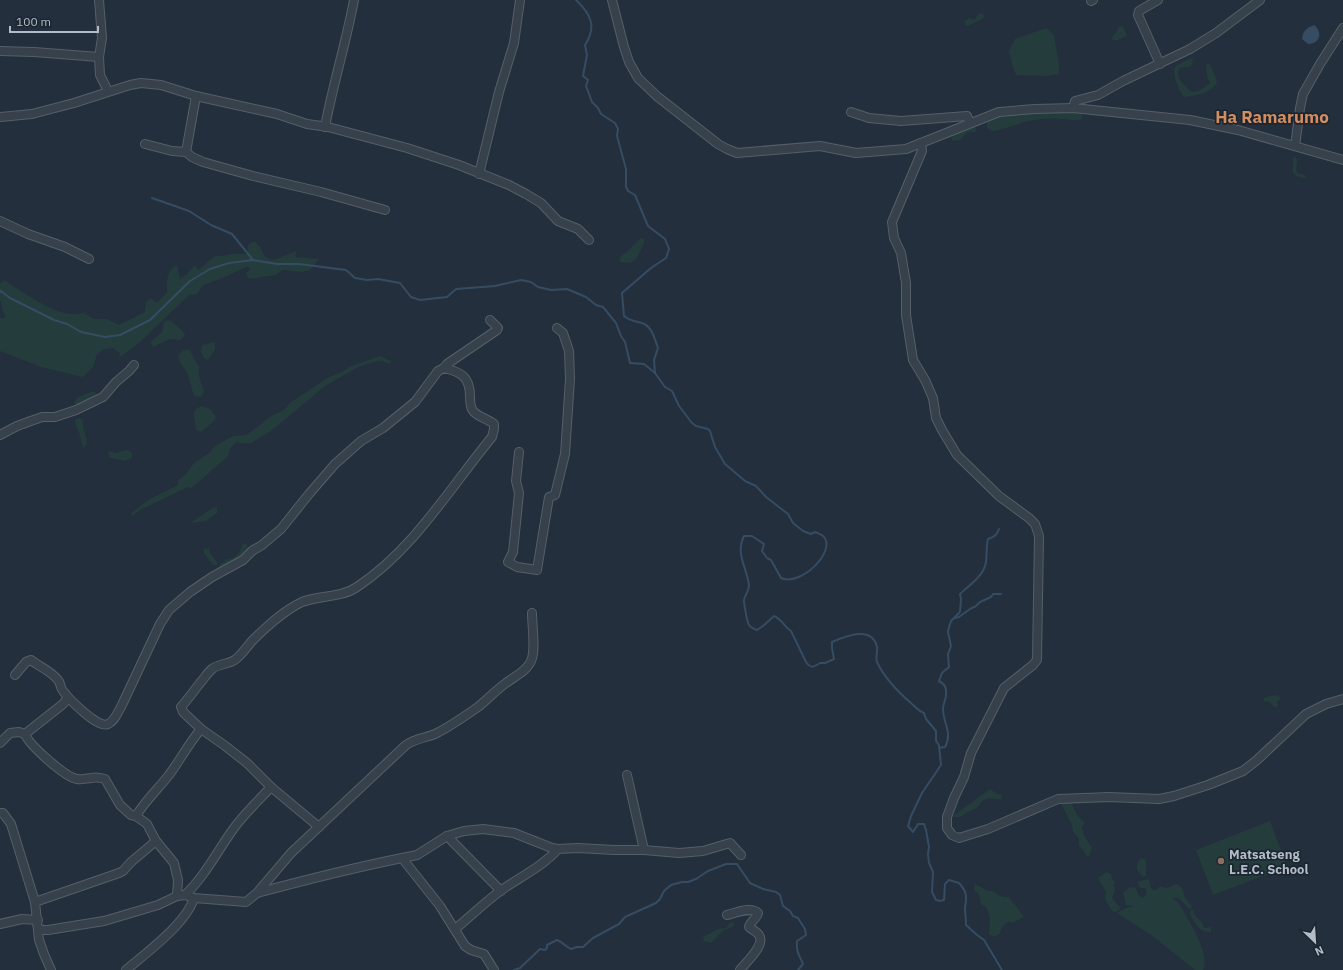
<svg xmlns="http://www.w3.org/2000/svg" width="1343" height="970" viewBox="0 0 1343 970" font-family="'IBM Plex Sans',sans-serif">
  <style>
    .green { fill: #253c3d }
    .water { fill: #364c63 }
    .lines { fill: none; stroke-linecap: round; stroke-linejoin: round }
    .stream { stroke: #364c63; stroke-width: 2 }
    .minor-casing { stroke: #555f6a; stroke-width: 10 }
    .minor { stroke: #37414c; stroke-width: 8 }
    .education-dot { fill: #8d6e63; stroke: #1c2631; stroke-width: 1.5 }
    .labels { text-anchor: middle; stroke-width: 3.5; stroke-linejoin: round; paint-order: stroke }
    .poi-label { font-size: 13px; font-weight: bold; fill: #b2bcc8; stroke: #1c2631; text-anchor: start }
    .district-label { font-size: 17px; font-weight: bold; fill: #d48c61; stroke: #1c2631 }
  </style>
  <rect width="100%" height="100%" fill="#232f3c"/>
  <!-- green -->
  <g class="green">
    <path d="M981,13L985,16L984,18L968,26L965,25V21L969,18L974,20L976,18L978,14Z"/>
    <path d="M1120,26L1124,28L1127,36L1115,41L1112,39L1113,35L1116,33L1118,28Z"/>
    <path d="M1046,28L1054,35L1059,65V74L1047,76L1016,75L1012,64L1009,51L1015,39Z"/>
    <path d="M1191,58L1193,60L1191,66L1180,68C1173,76 1186,87 1192,92L1199,91L1210,83C1207,78 1205,70 1207,64L1209,63C1212,68 1216,78 1217,83C1208,94 1198,95 1185,97C1178,92 1174,77 1174,69L1176,66Z"/>
    <path d="M1062,111L1082,113V119C1073,122 1072,119 1064,119C1052,118 1040,118 1029,121C1022,122 997,132 993,131C991,130 989,129 987,128V121L997,115Z"/>
    <path d="M971,127H974L977,129L975,132H968L960,140L953,141L951,139C953,131 964,129 971,127Z"/>
    <path d="M1295,156L1297,160L1296,170L1298,173L1307,176L1304,178L1296,176L1293,173V158Z"/>
    <path d="M641,238L645,239C645,241 638,257 636,259C635,261 632,262 630,263L620,262V257L628,251Z"/>
    <path d="M254,241L260,247L265,257L273,260L297,251L295,257L319,259L310,270L302,272L283,270L275,275L249,279L246,273L250,270L248,266L223,278L203,285L197,294L189,295L139,343L119,358L120,353L113,348L105,349L97,354L93,367L83,377L41,367L0,351V318L3,319L6,316L2,309L1,301L0,300V284L4,280C21,291 52,313 71,314C75,315 80,313 84,313L94,319H107L119,325L145,312L146,302L151,298L157,303L167,292C167,280 166,272 177,265L180,279L188,273L195,265L198,270L215,256H221L233,254H247L248,245Z"/>
    <path d="M170,320C176,326 181,328 185,335L181,340L170,339L153,347L151,342L162,332L164,322Z"/>
    <path d="M215,342V349L208,360L204,358L201,352L202,345Z"/>
    <path d="M183,350H190L195,361L199,366V376L204,391L201,397L194,396L187,372L180,363L178,356Z"/>
    <path d="M380,356L391,361L390,364L382,361L374,362L358,367L325,386L271,431L251,443H239L238,441C232,445 229,449 228,456L192,488L188,487L140,510L132,516L131,513L150,499L178,485V480L186,474L194,463L209,453L215,446L233,436L246,435L259,426L268,418L285,409L290,403L329,377L342,372L349,367Z"/>
    <path d="M94,391L97,394L96,398L77,405L74,402L78,397Z"/>
    <path d="M201,406L210,409L216,417L214,421L201,432L196,430L194,415L195,410Z"/>
    <path d="M79,418L83,420C82,429 87,436 87,444L83,448L79,432L76,426L75,420Z"/>
    <path d="M128,450L132,453V458L125,461C119,459 114,460 109,457L108,452L111,451L114,453Z"/>
    <path d="M217,507V513L206,521L190,523L213,508Z"/>
    <path d="M245,543H246L248,548L251,544H254L244,555L219,569L220,564L225,561L226,559C234,560 241,553 242,545Z"/>
    <path d="M209,547L210,553L217,562V565H213L204,553L203,548L208,549Z"/>
    <path d="M1278,695L1280,698V700L1277,701L1278,705L1277,707H1274L1270,702L1264,701V698L1270,696Z"/>
    <path d="M990,789L997,794H1001L1002,799C996,800 990,796 984,800C980,802 979,807 975,809C973,810 971,810 969,811C963,814 961,819 953,816Z"/>
    <path d="M1069,801L1072,804L1077,815L1085,823L1082,827L1084,836L1092,848L1089,856H1086L1084,851L1079,846V838L1073,832L1072,825L1062,805L1063,803Z"/>
    <path d="M1270,821L1287,867L1213,895L1196,850Z"/>
    <path d="M1143,858L1146,861V876L1143,877C1137,871 1134,866 1140,859Z"/>
    <path d="M1106,872L1111,874L1112,879L1114,881L1115,883L1113,885L1115,890L1112,898L1120,907V909L1116,912L1112,911L1105,899L1106,892L1098,878Z"/>
    <path d="M1147,879L1149,880L1152,890H1157L1160,886L1166,888L1177,884L1182,888L1185,898L1192,906L1191,909L1188,908L1179,898H1174L1173,900L1177,901C1186,915 1212,956 1203,970H1195L1154,937L1117,913L1126,908L1135,906L1126,905L1123,893L1130,887L1136,888L1138,894L1142,898L1146,895V888H1141L1138,885V882Z"/>
    <path d="M975,884L988,891H992L1003,897H1009L1024,917L1012,923L1010,921C1004,923 1001,928 1000,934L994,937L989,934L990,917L986,907L981,904L979,894L974,890Z"/>
    <path d="M1191,910H1193L1196,917L1201,921L1204,928L1211,927V932C1200,934 1194,922 1190,914Z"/>
    <path d="M733,922L734,926L723,931L711,943L704,941L703,937L718,929L726,928L730,923Z"/>
  </g>
  <!-- water -->
  <path class="water" d="M1314,25C1323,32 1320,44 1308,44L1302,39C1303,31 1306,28 1314,25Z"/>
  <g class="lines">
    <!-- stream -->
    <g class="stream">
      <path d="M576,0C591,14 597,27 585,45L587,55L583,76L588,80L586,86L592,102L598,108L601,114L615,123L618,129L617,136L626,169V187L628,191L635,195L648,226L665,239L669,249L666,258L651,268L622,293L624,316C630,321 635,321 642,323C652,326 655,340 658,348L654,360L655,373"/>
      <path d="M152,198L189,211L211,225L232,234L253,260"/>
      <path d="M0,292L1,291L10,298L54,320L67,324L81,332L105,337L120,335L150,320L190,281L210,269L229,263L253,260L277,264H299L346,270L355,278L367,280L378,279L400,283L411,297L420,300L447,297L456,289L495,286L521,280L531,282L538,287L551,290L567,289L586,297L596,305L603,307L616,323L621,336L625,342L630,363L644,364L655,373L665,387L672,391L679,406L692,423L696,426L708,429L710,431L715,447L725,464L745,481L756,486L766,497L788,514L793,523L803,531L811,534L815,532C817,533 821,534 823,536C838,550 801,587 781,578L771,560L767,558L762,551L764,544L752,536H744C735,553 747,568 749,585C749,591 745,595 744,600C744,604 747,622 749,625C751,628 754,629 757,630L763,626L774,616C782,619 784,627 791,631L806,662C811,669 814,667 820,663H825L834,659L832,648V642C846,636 872,625 877,647C878,652 875,657 877,662C885,679 898,692 912,704C917,708 917,710 924,713L926,719L936,731V741L939,745L941,765L922,793L911,816L908,826L913,832L918,824H924L926,830L929,847L928,854L929,863L933,872L932,892L936,900L940,901L944,900L945,884L949,880L959,883C967,892 967,896 965,908C965,913 966,919 966,925L977,935L984,940L1002,970"/>
      <path d="M955,618L959,617L970,609L976,606L980,602L991,597L993,594H1001"/>
      <path d="M939,748L945,747C953,733 943,723 943,709C943,703 947,698 946,691C946,686 943,683 939,681L942,673L949,667L948,654L951,646L948,632L949,627L951,621L960,612L961,599L960,594C969,585 984,576 986,562C987,554 986,547 988,539C994,537 997,535 999,529"/>
      <path d="M514,970L520,968L540,949L545,950L547,948V945L557,940C563,942 566,947 571,949L577,947H583L593,938L619,924L625,917L656,903L660,899L664,891L671,885L682,882H688L696,879L708,871L726,864H737L750,883L763,889L776,892L780,895L783,906L790,911L793,916L798,918L805,929L806,935L797,941C796,951 799,955 803,964L798,970"/>
    </g>
    <defs>
      <g id="minor">
        <path d="M99,0L102,38L99,57L100,75L108,91"/>
        <path d="M612,0L624,47L629,62L638,78L658,97L718,144L727,149L737,153L820,146L856,153L906,149L999,112L1035,109L1073,108L1190,120L1238,130L1343,160"/>
        <path d="M1158,0L1139,11L1138,15L1160,64"/>
        <path d="M1091,1L1093,0"/>
        <path d="M0,51L34,52L99,57"/>
        <path d="M1073,108L1075,101L1098,95L1123,81L1190,49L1216,33L1260,0"/>
        <path d="M851,112L869,118L901,121L967,116L970,123"/>
        <path d="M0,117L32,114L74,103L130,85L141,83L161,85L196,96L277,114L307,124L328,127L407,148L459,165L509,185L526,194L541,203L558,221L578,229L589,240"/>
        <path d="M325,127C333,84 346,43 354,0"/>
        <path d="M921,143L922,151L892,222L894,238L901,253L906,283V315L913,360L925,380L933,398L936,418L942,430L957,455L999,496L1029,518L1035,524L1039,536L1037,660L1033,665L1004,688L971,753L964,777L954,798L947,817V828L952,835L959,838L988,829L1058,799L1109,797L1159,799L1174,796L1208,785L1243,771L1257,760L1306,714L1326,704L1343,699"/>
        <path d="M145,144L172,151L186,152L192,157L203,162L253,176L321,192L385,210"/>
        <path d="M1295,146L1300,108L1303,94L1320,64L1343,28"/>
        <path d="M186,152L196,96"/>
        <path d="M479,174L499,92L514,43L520,0"/>
        <path d="M0,221L28,234L65,247L89,259"/>
        <path d="M444,368L447,364L497,330L498,328L490,320"/>
        <path d="M0,435L17,426L42,417H55L76,410L103,397L116,382L129,371L134,365"/>
        <path d="M519,452L516,481L519,493L513,552L508,562L517,567L537,570L549,497L555,495L565,454L570,379L569,351L563,333L557,328"/>
        <path d="M15,675L26,662L31,660C40,667 51,671 58,680C61,683 60,688 63,691C69,699 98,729 108,724C115,721 117,713 121,707L160,624L169,610L190,592L212,577L243,560L252,551L262,545L281,529L309,494L335,464L361,441L383,428L415,402L438,371L444,368C461,372 470,377 470,396C470,401 470,407 473,411C478,417 488,419 494,424V429L492,437C449,489 414,549 357,587C341,598 320,595 302,602C283,611 267,626 252,641C247,647 242,654 236,659C229,665 219,663 212,669C207,673 204,679 200,683C194,691 188,699 181,707L183,712L201,729C189,743 180,760 169,775C158,789 145,801 136,816"/>
        <path d="M201,729L224,745L247,763L271,787L319,827"/>
        <path d="M25,734C29,745 65,777 77,779C82,780 87,778 92,778C96,777 101,778 105,779L120,805L131,815L136,816L147,824L156,841L174,863L178,880L177,896"/>
        <path d="M0,743L10,733L19,732L25,734L63,704L66,700L69,699"/>
        <path d="M627,775L644,850"/>
        <path d="M0,813H3L11,824L35,902L39,940L44,954L51,970"/>
        <path d="M447,836L501,891"/>
        <path d="M402,858L417,855L447,836L464,831L483,829L514,833L552,848L558,849"/>
        <path d="M257,893C305,880 353,868 402,858L440,906L465,946L471,950L484,954L494,970"/>
        <path d="M185,895C205,876 218,850 234,828C245,813 259,800 271,787"/>
        <path d="M35,902L119,873L123,871L131,862L156,841"/>
        <path d="M727,915C736,913 751,906 758,913C757,919 750,921 749,927C752,930 756,931 759,935C766,945 746,962 740,970"/>
        <path d="M0,924L22,919L38,920"/>
        <path d="M455,929C471,916 486,901 503,889C522,876 543,866 558,849L578,848L614,850H644L679,853L703,851L730,843L741,855"/>
        <path d="M38,930H48L104,921L158,905L177,896L185,895L194,898L246,902L257,893L291,853L406,745C416,738 427,738 437,733C451,726 465,716 478,707C488,699 496,690 506,683C514,677 527,671 531,661C536,652 532,625 532,613"/>
        <path d="M126,970C146,953 186,924 194,898"/>
      </g>
    </defs>
    <!-- minor casing -->
    <use href="#minor" class="minor-casing"/>
    <!-- minor -->
    <use href="#minor" class="minor"/>
  </g>
  <!-- markers -->
  <circle class="education-dot" cx="1221" cy="861" r="4"/>
  <g class="labels">
    <!-- poi labels -->
    <g class="poi-label">
      <text x="1229" y="859">Matsatseng<tspan x="1229" dy="15">L.E.C. School</tspan></text>
    </g>
    <!-- district labels -->
    <g class="district-label">
      <text x="1272" y="123">Ha Ramarumo</text>
    </g>
  </g>
  <!-- north arrow -->
  <g transform="translate(1315 942) rotate(155)" stroke="#1c2631" stroke-width="3" paint-order="stroke">
  <path d="M0-3L7 15L0 10L-7 15Z" fill="#b2bcc8"/>
  <text y="-6" font-size="11" font-weight="bold" text-anchor="middle" fill="#b2bcc8">N</text>
  </g>
  <!-- scale -->
  <path d="M10 26v6h88v-6" fill="none" stroke="#b2bcc8" stroke-width="2"/>
  <text x="16" y="26" font-size="12" fill="#b2bcc8" stroke="#1c2631" stroke-width="3" paint-order="stroke">100 m</text>
</svg>
